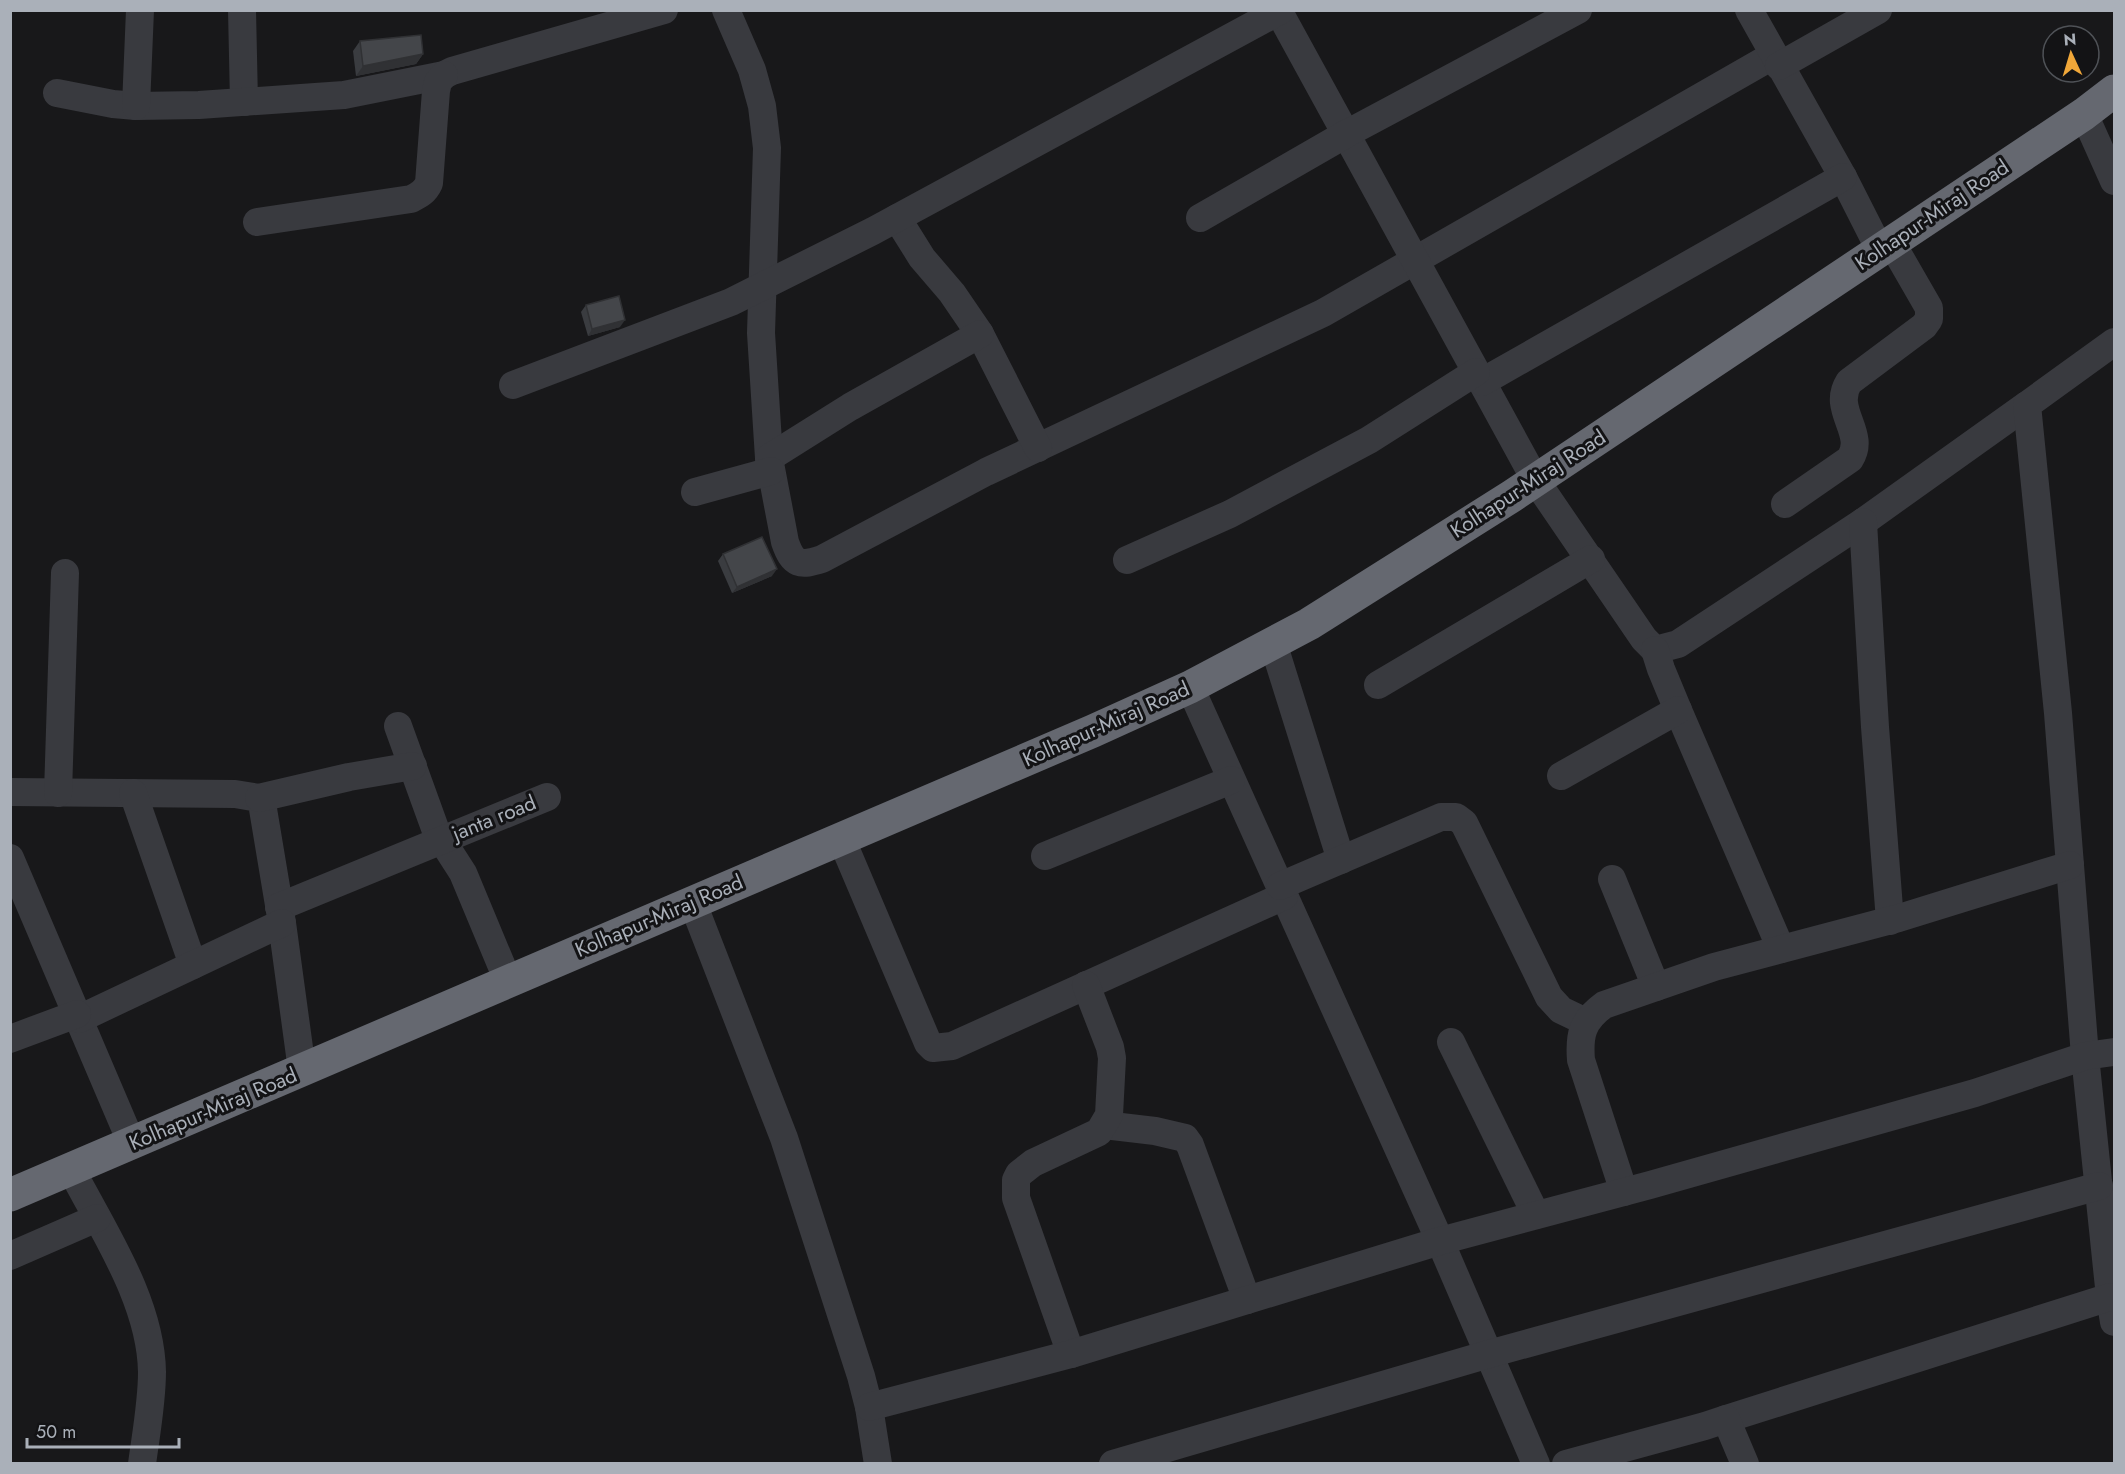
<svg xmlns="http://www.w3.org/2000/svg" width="2125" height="1474" viewBox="0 0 2125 1474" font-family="Jost,sans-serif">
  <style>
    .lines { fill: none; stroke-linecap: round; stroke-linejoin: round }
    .minor { stroke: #393a3f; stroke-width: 28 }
    .highway { stroke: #656870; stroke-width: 33 }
    .wall { fill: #3a3c40 }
    .shaded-wall { fill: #303134 }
    .building { fill: #44464a; stroke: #303134; stroke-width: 1.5 }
    .labels { text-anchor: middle; stroke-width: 6; stroke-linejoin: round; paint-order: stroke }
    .street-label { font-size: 21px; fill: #aab0b9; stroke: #131315 }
  </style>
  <rect width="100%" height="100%" fill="#18181a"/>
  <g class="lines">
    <!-- minor -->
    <g class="minor">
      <path d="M242,10L244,102"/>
      <path d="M726,10L752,70L762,106L767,148L761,333L769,458L785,542C793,565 800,566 822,559L986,472L1323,313L1774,55"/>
      <path d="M1278,10L1536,481L1644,639L1655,650L1678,644L1863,522L2027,405"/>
      <path d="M1749,10L1843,177L1880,250"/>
      <path d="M1779,66L1878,10"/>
      <path d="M57,93L113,104L136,106L199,105L344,95L444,75L452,71L664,10"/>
      <path d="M136,106L140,10"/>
      <path d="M2084,114L2114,181"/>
      <path d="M897,218L922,258L952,293L980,334L1038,448"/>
      <path d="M1200,218L1346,134L1578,10"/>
      <path d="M257,222L411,199C419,195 425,192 429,183L436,91L438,82L444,75"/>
      <path d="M2114,342L2027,405L2058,713L2085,1056L2110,1297L2114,1322"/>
      <path d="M1482,382L1843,177"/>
      <path d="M513,385L731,302L873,231L1281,10"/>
      <path d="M769,458L850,407L980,334"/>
      <path d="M695,492L771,471"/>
      <path d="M1785,504L1850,459C1867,433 1831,410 1849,382L1924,326L1929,319V308L1891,242"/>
      <path d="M1863,522L1875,727L1890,921"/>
      <path d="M1127,560L1230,514L1369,440L1476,372"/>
      <path d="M1273,643L1341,860"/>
      <path d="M1655,650L1661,669L1678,710L1781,949"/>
      <path d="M1378,685L1591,559"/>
      <path d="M1190,687L1440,1241L1536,1464"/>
      <path d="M398,726L436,831L463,873L508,981"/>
      <path d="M1561,776L1678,710"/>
      <path d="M10,792L235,794L259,798L262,803L282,923L302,1070"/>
      <path d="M58,793L65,573"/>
      <path d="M133,793L193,965"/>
      <path d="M259,798L349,777L413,766"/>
      <path d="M841,838L928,1043L933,1048L952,1046L1284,896"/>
      <path d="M1045,856L1231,780"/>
      <path d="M10,858L132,1144"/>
      <path d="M1612,879L1656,987"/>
      <path d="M1280,886L1441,817H1456L1464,823L1549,997L1561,1010L1586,1022"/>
      <path d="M692,901L784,1138L861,1376L869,1407L878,1464"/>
      <path d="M279,907L547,797"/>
      <path d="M79,1019L282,923"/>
      <path d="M10,1039L77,1014"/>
      <path d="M1451,1042L1536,1215"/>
      <path d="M1104,1125L1155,1131L1185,1138L1190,1145L1247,1300"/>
      <path d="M71,1169C103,1231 151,1301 152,1372C152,1402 146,1434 142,1464"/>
      <path d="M1624,1192L1581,1060C1579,1035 1582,1021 1604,1005L1714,967L1899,918L2070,865"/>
      <path d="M10,1256L97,1218"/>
      <path d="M1071,1354L1016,1198V1180L1019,1174L1033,1163L1099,1132L1109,1115L1112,1058L1110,1047L1086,985"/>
      <path d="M869,1407L1071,1354L1440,1241L1650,1185L1975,1093L2085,1056L2114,1052"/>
      <path d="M1726,1419L2110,1297"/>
      <path d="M1113,1464L1489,1354L2099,1186"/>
      <path d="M1566,1464L1705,1426L1726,1419L1745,1464"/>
    </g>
    <!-- highway -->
    <path class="highway" d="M10,1195L1093,731L1190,687L1309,624L1512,496L2084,114L2114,91"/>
  </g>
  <!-- wall -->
  <g class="wall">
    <path d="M360,41L423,54L416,64L356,76L353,51Z"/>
    <path d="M586,305L620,327L588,336L581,312Z"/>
    <path d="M723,554L772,576L732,593L718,561Z"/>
  </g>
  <!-- shaded-wall -->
  <g class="shaded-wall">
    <path d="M423,54L416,64L356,76L363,66Z"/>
    <path d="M625,320L620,327L588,336L592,329Z"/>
    <path d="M777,569L772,576L732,593L737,587Z"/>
  </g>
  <!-- building -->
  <g class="building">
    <path d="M421,35L423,54L363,66L360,41Z"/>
    <path d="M619,296L625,320L592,329L586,305Z"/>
    <path d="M762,537L777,569L737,587L723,554Z"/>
  </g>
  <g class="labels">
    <!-- street labels -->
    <g class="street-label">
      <text transform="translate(1932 215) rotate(-34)" y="7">Kolhapur-Miraj Road</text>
      <text transform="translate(1528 484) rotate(-33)" y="7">Kolhapur-Miraj Road</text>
      <text transform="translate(1106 724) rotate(-24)" y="7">Kolhapur-Miraj Road</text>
      <text transform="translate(494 818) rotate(-22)" y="7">janta road</text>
      <text transform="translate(659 916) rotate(-23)" y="7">Kolhapur-Miraj Road</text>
      <text transform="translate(213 1109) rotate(-23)" y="7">Kolhapur-Miraj Road</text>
    </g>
  </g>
  <!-- border -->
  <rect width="2125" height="1474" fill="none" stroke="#aab0b9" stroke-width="24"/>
  <!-- north arrow -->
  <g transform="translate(2071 54) rotate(356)"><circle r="28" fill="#131315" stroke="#4f5257" stroke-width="1.5"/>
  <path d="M0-4.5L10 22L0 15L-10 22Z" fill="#f0a739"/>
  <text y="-9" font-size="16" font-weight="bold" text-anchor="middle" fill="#aab0b9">N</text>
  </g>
  <!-- scale -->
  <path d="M27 1438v9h152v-9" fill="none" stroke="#aab0b9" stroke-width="3"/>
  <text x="36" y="1438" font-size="18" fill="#aab0b9" stroke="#131315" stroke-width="4.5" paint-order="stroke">50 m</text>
</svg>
